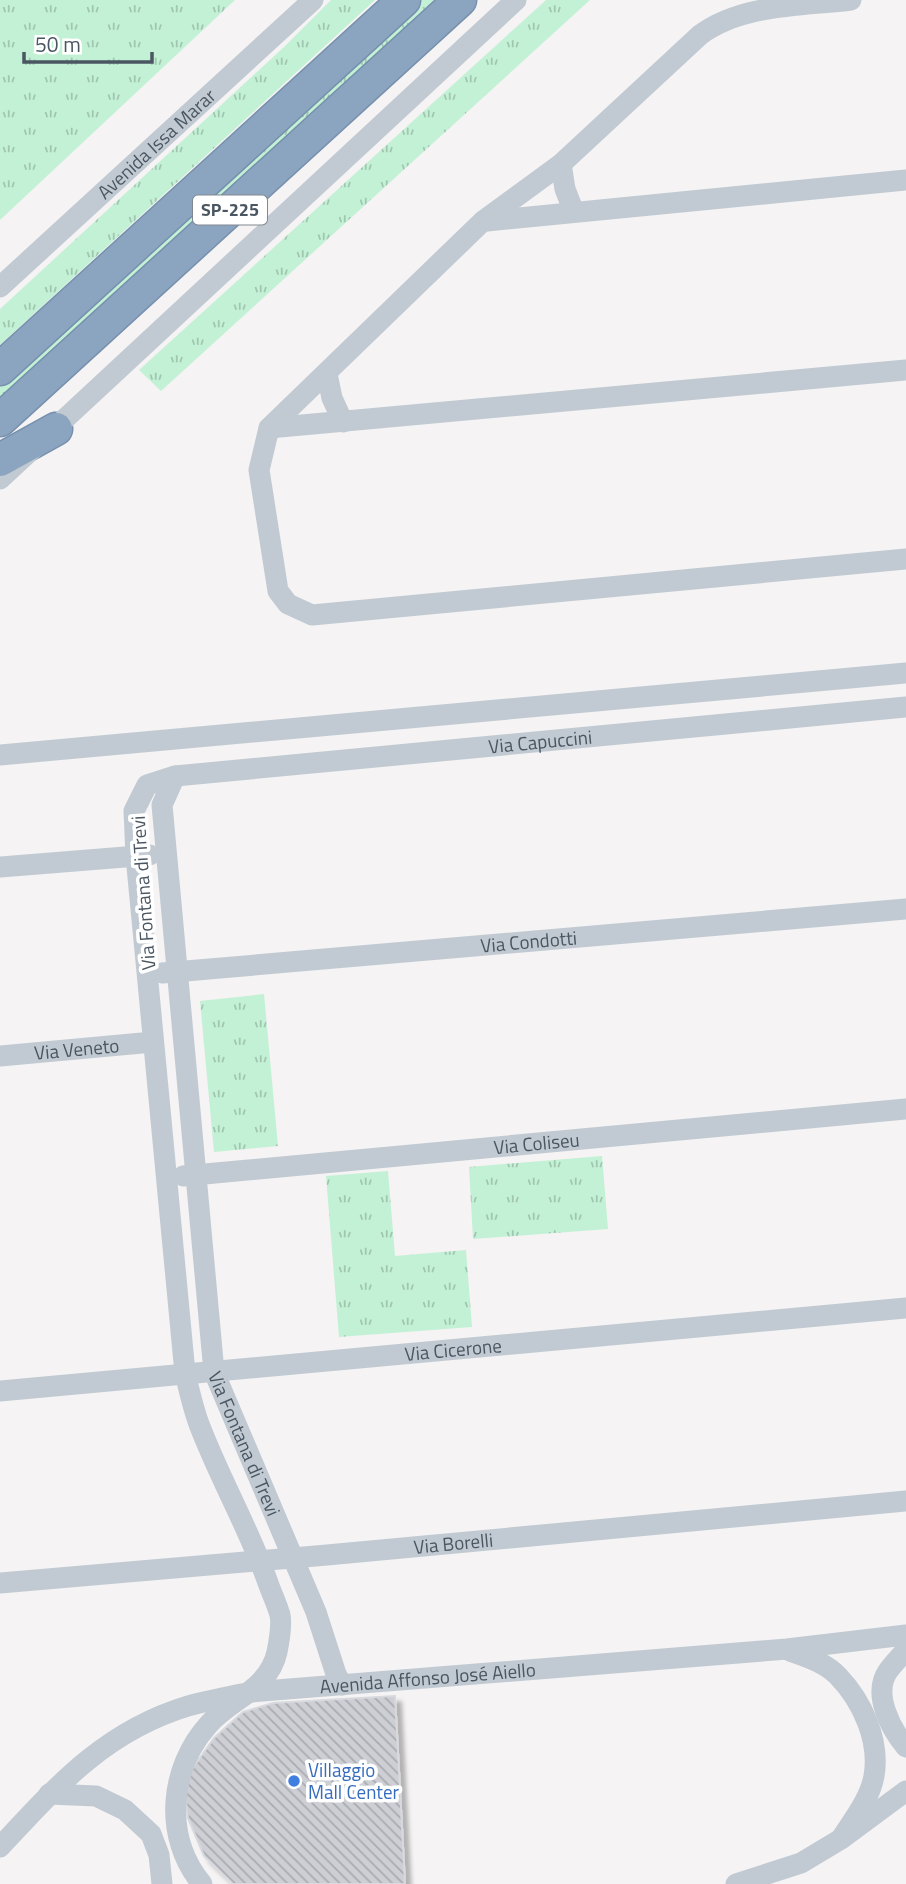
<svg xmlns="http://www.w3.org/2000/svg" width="906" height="1884" viewBox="0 0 906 1884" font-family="'Titillium Web',sans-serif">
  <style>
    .grass { fill: url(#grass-tufts) }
    .building { fill: url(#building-back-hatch); stroke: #d7d9de; stroke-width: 2; filter: url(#shadow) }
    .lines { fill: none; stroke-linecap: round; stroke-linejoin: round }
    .highway-casing { stroke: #7690ad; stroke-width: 35 }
    .minor { stroke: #c1cad2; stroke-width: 21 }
    .highway { stroke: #8ba5c1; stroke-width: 32 }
    .shop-dot { fill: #3f7fe0; stroke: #fff; stroke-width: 2.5 }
    .labels { text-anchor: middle; stroke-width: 7; stroke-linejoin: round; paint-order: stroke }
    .shield { fill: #fff; stroke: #808990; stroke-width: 2 }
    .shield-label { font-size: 18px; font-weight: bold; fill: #4a5661 }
    .street-label { font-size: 19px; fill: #4a5661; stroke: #fff }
    .shop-label { font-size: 19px; fill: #366cbe; stroke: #fff; text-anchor: start }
  </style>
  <defs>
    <pattern id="grass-tufts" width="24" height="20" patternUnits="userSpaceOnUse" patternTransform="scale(1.75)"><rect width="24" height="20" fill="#c3f1d5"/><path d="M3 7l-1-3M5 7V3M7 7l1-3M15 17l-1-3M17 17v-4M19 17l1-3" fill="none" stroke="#a0c6b0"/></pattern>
    <pattern id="building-back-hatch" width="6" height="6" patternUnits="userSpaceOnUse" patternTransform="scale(1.75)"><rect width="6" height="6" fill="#cdcfd5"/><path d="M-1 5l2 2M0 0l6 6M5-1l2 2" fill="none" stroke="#a8abb0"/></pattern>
    <filter id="shadow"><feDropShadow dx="6" dy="6" stdDeviation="2" flood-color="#0004"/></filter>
  </defs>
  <rect width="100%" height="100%" fill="#f5f3f3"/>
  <!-- grass -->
  <g class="grass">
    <path d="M0,0H235L0,220Z"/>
    <path d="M331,0H375L0,345V309L284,47Z"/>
    <path d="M421,0H444L0,407V383Z"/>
    <path d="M546,0H590L161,391L139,370Z"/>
    <path d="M264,994L278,1146L214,1152L200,1001Z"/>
    <path d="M602,1156L608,1229L473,1239L469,1167Z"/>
    <path d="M388,1171L395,1256L466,1250L472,1327L339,1337L326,1176Z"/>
  </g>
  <!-- building -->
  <path class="building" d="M395,1696L405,1884H233L204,1856L188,1818L185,1793L192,1769L214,1738L243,1712L273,1703Z"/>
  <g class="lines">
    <defs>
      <g id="highway">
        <path d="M0,369L404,0"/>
        <path d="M0,420L460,0"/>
        <path d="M0,460L56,429"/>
      </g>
    </defs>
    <!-- highway casing -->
    <use href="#highway" class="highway-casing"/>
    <!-- minor -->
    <g class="minor">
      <path d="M851,0C801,6 742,4 700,35L561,164L483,221L269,428L259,470L278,591L288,604L312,615L906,559"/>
      <path d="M561,164L565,189L574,212"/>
      <path d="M487,221L906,180"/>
      <path id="s1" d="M0,287L313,0"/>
      <path d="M327,374L332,398L343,422"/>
      <path d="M269,428L906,370"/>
      <path d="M0,479L516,0"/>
      <path d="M0,755L906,673"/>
      <path id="s2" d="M175,776L162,805L214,1372L316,1612L336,1674L342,1685"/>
      <path d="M0,867L150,855"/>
      <path id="s3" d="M162,973L906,909"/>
      <path id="s4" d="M0,1056L153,1042"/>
      <path id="s5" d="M183,1176L906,1109"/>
      <path id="s6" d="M0,1391L906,1308"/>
      <path id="s7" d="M0,1583L327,1555L906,1501"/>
      <path d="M906,1650C900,1657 893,1664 888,1671C872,1694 891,1729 906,1747"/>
      <path d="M790,1651C807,1657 826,1663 838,1676C863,1702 880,1741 874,1776C870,1799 853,1820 841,1839"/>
      <path d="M49,1794L96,1796L125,1810L151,1834L159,1855L162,1884"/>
      <path id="s8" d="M0,1847C57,1786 105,1731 188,1706C209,1700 231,1696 252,1692L787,1649L906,1635"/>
      <path id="s9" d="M202,1884C163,1837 169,1768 209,1724C231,1699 269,1689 277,1652C279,1642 282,1625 280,1615C277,1604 271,1592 267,1580C248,1527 219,1477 199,1424C193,1408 189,1390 185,1373L136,856L134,811L147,785L175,776L906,707"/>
      <path d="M736,1884L801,1863L841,1839L906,1791"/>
    </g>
    <!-- highway -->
    <use href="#highway" class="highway"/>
  </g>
  <!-- markers -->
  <circle class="shop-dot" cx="294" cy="1781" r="7"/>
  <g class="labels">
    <!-- shield labels -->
    <rect class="shield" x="193" y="195.5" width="74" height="29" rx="5"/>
    <g class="shield-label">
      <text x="230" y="216">SP-225</text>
    </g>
    <!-- street labels -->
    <g class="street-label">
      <text dy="7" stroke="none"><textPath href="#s1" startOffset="212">Avenida Issa Marar</textPath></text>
      <text dy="7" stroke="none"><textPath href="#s9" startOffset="1563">Via Capuccini</textPath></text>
      <text transform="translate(143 893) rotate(-94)" y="7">Via Fontana di Trevi</text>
      <text dy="7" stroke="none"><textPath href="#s3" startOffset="368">Via Condotti</textPath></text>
      <text dy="7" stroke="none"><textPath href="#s4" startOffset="77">Via Veneto</textPath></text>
      <text dy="7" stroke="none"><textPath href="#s5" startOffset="355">Via Coliseu</textPath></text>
      <text dy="7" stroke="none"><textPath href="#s6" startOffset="455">Via Cicerone</textPath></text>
      <text dy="7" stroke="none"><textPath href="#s2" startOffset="679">Via Fontana di Trevi</textPath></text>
      <text dy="7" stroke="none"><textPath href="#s7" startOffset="455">Via Borelli</textPath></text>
      <text dy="7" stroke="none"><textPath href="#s8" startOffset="480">Avenida Affonso José Aiello</textPath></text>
    </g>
    <!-- shop labels -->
    <g class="shop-label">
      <text x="308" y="1777">Villaggio<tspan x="308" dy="22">Mall Center</tspan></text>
    </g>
  </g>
  <!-- scale -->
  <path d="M24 52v10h128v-10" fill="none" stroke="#4a5661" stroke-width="3.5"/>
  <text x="35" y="52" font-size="21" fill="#4a5661" stroke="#ffffff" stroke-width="5" paint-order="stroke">50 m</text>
</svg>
